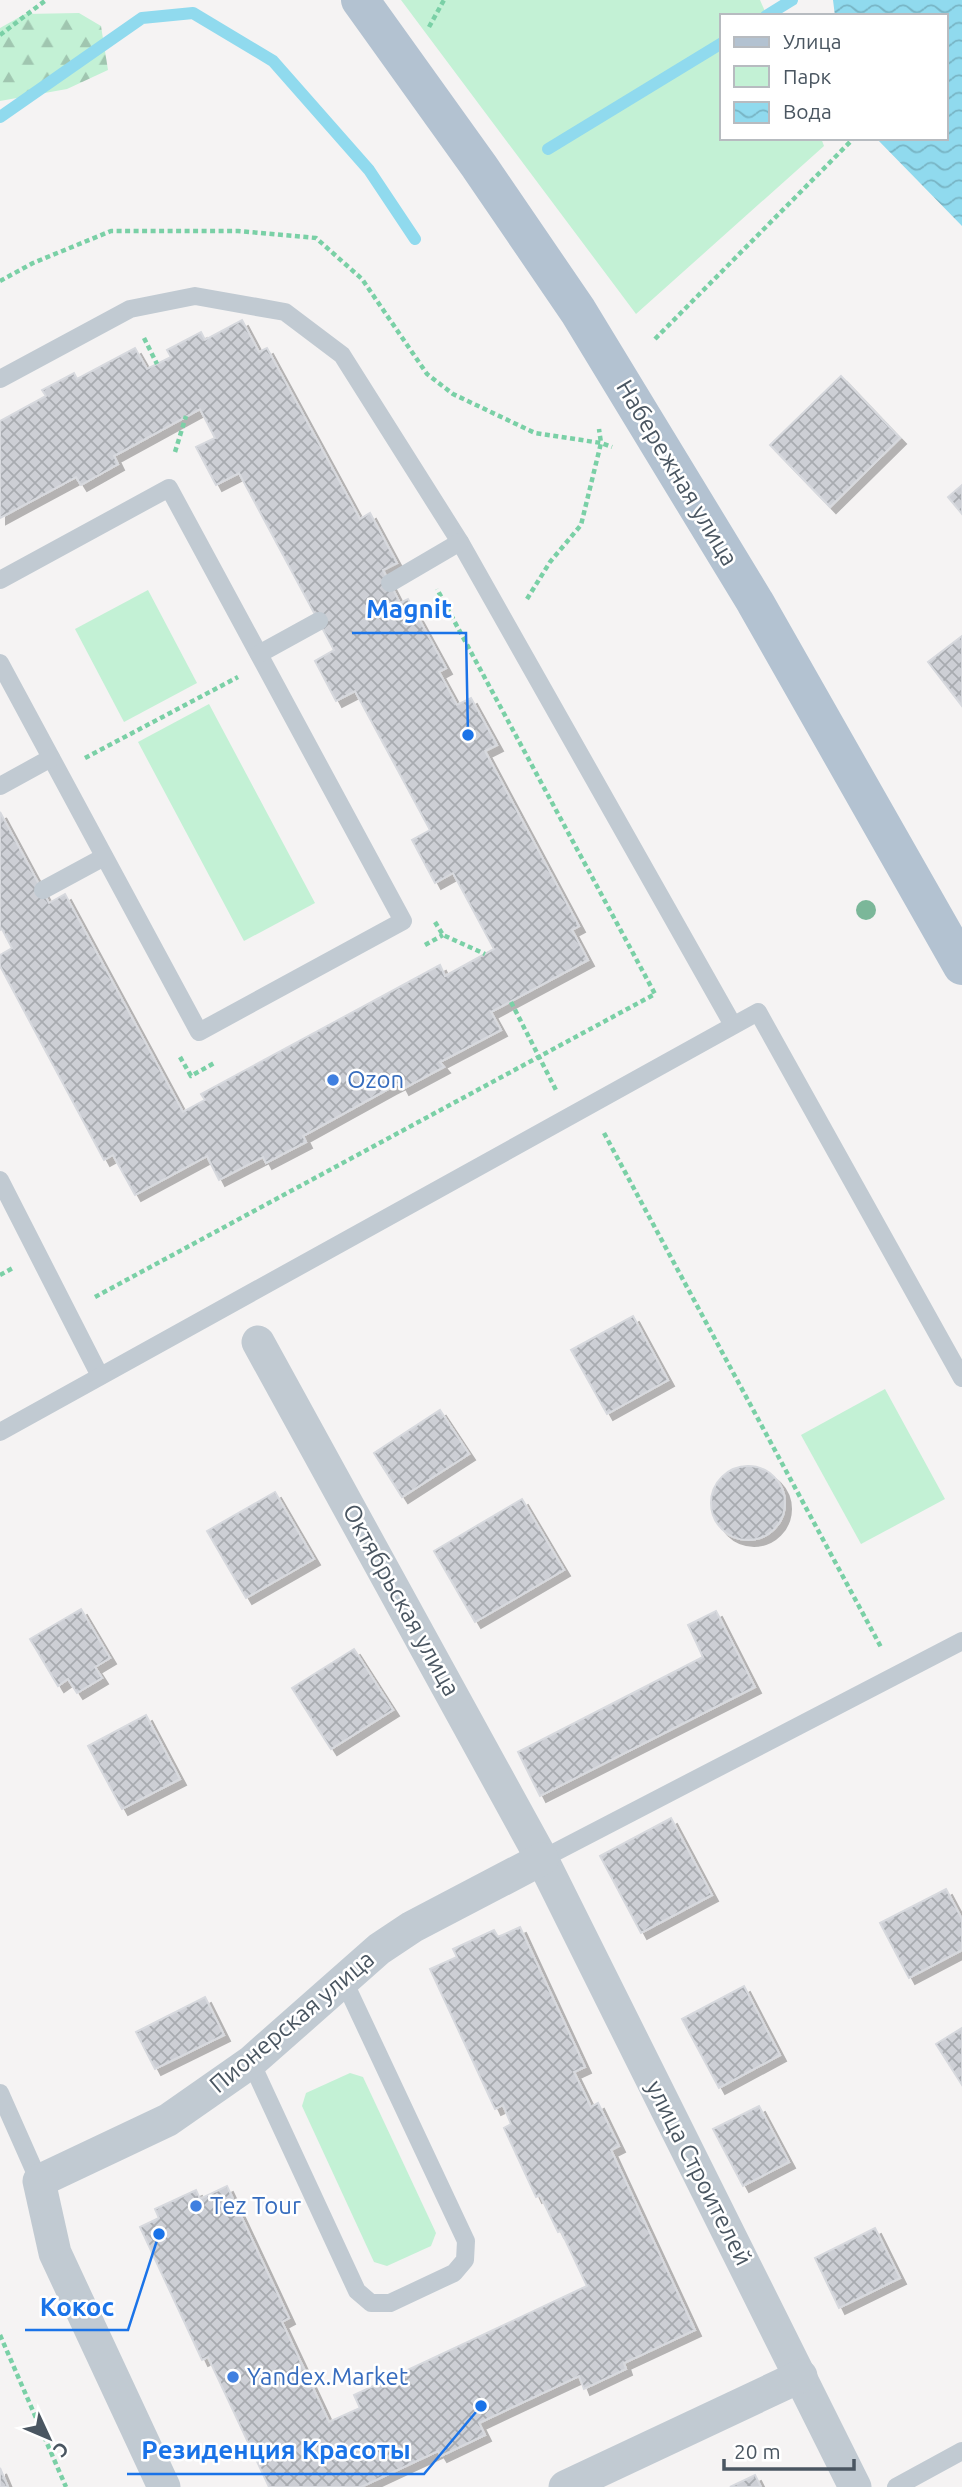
<svg xmlns="http://www.w3.org/2000/svg" width="962" height="2487" viewBox="0 0 962 2487" font-family="Ubuntu,sans-serif">
  <style>
    .forest { fill: url(#forest-firs) }
    .green { fill: #c3f1d5 }
    .water { fill: url(#water-waves) }
    .lines { fill: none; stroke-linecap: round; stroke-linejoin: round }
    .stream { stroke: #90daee; stroke-width: 12 }
    .building { fill: url(#building-cross-hatch); stroke: #d7d9de; stroke-width: 2; filter: url(#shadow) }
    .path { stroke: #7ad0a6; stroke-width: 4.5; stroke-dasharray: 5 3.5; stroke-linecap: butt }
    .lane { stroke: #c1cad2; stroke-width: 18 }
    .street { stroke: #c1cad2; stroke-width: 33 }
    .primary { stroke: #b3c2d1; stroke-width: 38 }
    .tree { fill: #7bb799 }
    .shop-dot { fill: #3f7fe0; stroke: #fff; stroke-width: 2.5 }
    .labels { text-anchor: middle; stroke-width: 5; stroke-linejoin: round; paint-order: stroke }
    .street-label { font-size: 24px; fill: #4a5661; stroke: #fff }
    .shop-label { font-size: 24px; fill: #366cbe; stroke: #fff; text-anchor: start }
    .leader { fill: none; stroke: #1a73e8; stroke-width: 2.5 }
    .callout-dot { fill: #1a73e8; stroke: #fff; stroke-width: 2.5 }
    .callout-label { font-size: 26px; text-anchor: middle; font-weight: bold; fill: #1a73e8; stroke: #fff; stroke-width: 5; stroke-linejoin: round; paint-order: stroke }
  </style>
  <defs>
    <pattern id="forest-firs" width="22" height="20" patternUnits="userSpaceOnUse" patternTransform="scale(1.75)"><rect width="22" height="20" fill="#c3f1d5"/><path d="M5 1l3.5 6h-7zM16 11l3.5 6h-7z" fill="#a0c6b0"/></pattern>
    <pattern id="water-waves" width="16" height="10" patternUnits="userSpaceOnUse" patternTransform="scale(1.75)"><rect width="16" height="10" fill="#90daee"/><path d="M0 5q4-4 8 0t8 0" fill="none" stroke="#78b4c4"/></pattern>
    <pattern id="building-cross-hatch" width="8" height="8" patternUnits="userSpaceOnUse" patternTransform="scale(1.75)"><rect width="8" height="8" fill="#cdcfd5"/><path d="M0 0l8 8M0 8l8-8" fill="none" stroke="#a8abb0"/></pattern>
    <filter id="shadow"><feDropShadow dx="6" dy="6" stdDeviation="0" flood-color="#0004"/></filter>
  </defs>
  <rect width="100%" height="100%" fill="#f5f3f3"/>
  <!-- forest -->
  <path class="forest" d="M79,13L101,26L108,70L67,89L0,101V28L25,14Z"/>
  <!-- green -->
  <g class="green">
    <path d="M401,0H760L767,16H722V138H821L824,146L636,314Z"/>
    <path d="M148,590L197,683L124,722L75,629Z"/>
    <path d="M209,704L315,903L244,941L138,742Z"/>
    <path d="M885,1389L945,1499L861,1544L801,1435Z"/>
    <path d="M350,2073L363,2077L436,2233L431,2246L387,2266L374,2262L302,2106L306,2093Z"/>
  </g>
  <!-- water -->
  <path class="water" d="M833,0H962V226L876,138H946V16H835Z"/>
  <g class="lines">
    <!-- stream -->
    <g class="stream">
      <path d="M766,16L792,0"/>
      <path d="M0,117L142,18L193,13L273,61L369,170L415,239"/>
      <path d="M548,149L722,43"/>
    </g>
  </g>
  <!-- building -->
  <g class="building">
    <path d="M242,320L259,352L267,348L360,519L370,513L397,563L383,570L400,603L408,599L446,668L439,672L457,705L471,698L497,745L485,751L579,926L572,930L588,960L491,1012L501,1030L440,1062L444,1067L403,1089L400,1083L390,1088L303,1136L306,1142L266,1163L263,1157L219,1180L207,1156L135,1195L113,1155L104,1160L0,966V955L12,948L2,929L0,930V812L49,903L65,894L183,1112L205,1100L201,1094L440,965L445,976L494,949L453,873L435,883L412,840L430,830L355,691L336,701L315,661L334,650L239,473L216,485L196,447L215,438L200,409L114,456L118,464L81,485L76,477L0,518V421L46,396L42,390L74,373L77,379L135,348L147,369L171,357L167,350L201,332L205,340Z"/>
    <path d="M841,376L900,438L830,507L770,445Z"/>
    <path d="M962,485V514L948,497Z"/>
    <path d="M962,636V706L928,662Z"/>
    <path d="M633,1316L668,1380L607,1414L571,1350Z"/>
    <path d="M440,1410L469,1454L402,1497L374,1453Z"/>
    <circle cx="748" cy="1503" r="37"/>
    <path d="M275,1492L314,1559L246,1598L207,1531Z"/>
    <path d="M522,1499L564,1570L475,1622L434,1551Z"/>
    <path d="M81,1609L110,1658L95,1667L102,1678L77,1693L68,1679L58,1686L30,1639Z"/>
    <path d="M716,1611L755,1687L540,1796L518,1752L703,1657L688,1625Z"/>
    <path d="M354,1649L393,1710L331,1749L292,1688Z"/>
    <path d="M146,1715L180,1779L122,1809L88,1746Z"/>
    <path d="M671,1818L712,1895L641,1933L600,1856Z"/>
    <path d="M946,1889L962,1919V1950L909,1978L880,1923Z"/>
    <path d="M520,1927L585,2067L574,2072L591,2107L598,2103L619,2146L611,2150L695,2330L624,2363L626,2369L584,2389L579,2376L479,2423L485,2435L441,2456L438,2451L361,2487H269L208,2357L202,2360L140,2227L159,2218L155,2209L196,2190L200,2199L227,2186L289,2318L282,2322L329,2422L360,2408L354,2395L587,2286L561,2231L558,2232L540,2195L536,2197L504,2128L511,2124L503,2105L495,2109L430,1969L457,1957L453,1949L494,1930L498,1937Z"/>
    <path d="M744,1986L780,2055L719,2088L682,2019Z"/>
    <path d="M205,1997L224,2035L155,2069L136,2032Z"/>
    <path d="M962,2028V2085L936,2044Z"/>
    <path d="M759,2106L789,2162L743,2186L713,2129Z"/>
    <path d="M875,2228L900,2278L839,2308L815,2258Z"/>
    <path d="M0,2468L8,2487H0Z"/>
    <path d="M755,2475L761,2487H730Z"/>
  </g>
  <g class="lines">
    <!-- path -->
    <g class="path">
      <path d="M429,27L444,0"/>
      <path d="M0,35L46,0"/>
      <path d="M0,281L33,263L111,231H238L316,238L362,279L427,374L453,394L535,433L601,443L612,447"/>
      <path d="M144,338L157,364"/>
      <path d="M655,339L854,138"/>
      <path d="M175,452L186,416"/>
      <path d="M527,599L550,562L581,525L601,443L599,429"/>
      <path d="M85,758L238,677"/>
      <path d="M435,922L443,935L485,954"/>
      <path d="M425,945L443,935"/>
      <path d="M511,1002L556,1090"/>
      <path d="M180,1057L191,1076L216,1062"/>
      <path d="M604,1133L882,1649"/>
      <path d="M0,1275L13,1268"/>
      <path d="M95,1297L655,994L437,589"/>
      <path d="M0,2335L66,2487"/>
    </g>
    <!-- lane -->
    <g class="lane">
      <path d="M0,379L130,309L195,296L285,312L342,355L460,542L733,1025"/>
      <path d="M0,580L169,488L403,921L199,1032L0,663"/>
      <path d="M390,583L460,542"/>
      <path d="M259,654L319,621"/>
      <path d="M0,786L51,758"/>
      <path d="M43,890L104,857"/>
      <path d="M0,1180L100,1376"/>
      <path d="M0,1432L758,1012L962,1378"/>
      <path d="M542,1859L962,1641"/>
      <path d="M251,2062L357,2291L371,2303H390L454,2273L465,2260L466,2241L344,1981"/>
      <path d="M0,2093L39,2181"/>
      <path d="M896,2487L962,2451"/>
    </g>
    <!-- street -->
    <g class="street">
      <path d="M258,1342L542,1859L855,2487"/>
      <path d="M164,2487L55,2253L39,2181L168,2120L251,2062L379,1949L412,1927L542,1859"/>
      <path d="M565,2487L801,2376"/>
    </g>
    <!-- primary -->
    <path class="primary" d="M360,0L479,166L578,311L755,602L962,966"/>
  </g>
  <!-- trees -->
  <circle class="tree" cx="866" cy="910" r="10"/>
  <!-- markers -->
  <g class="shop-dot">
    <circle cx="333" cy="1080" r="7"/>
    <circle cx="196" cy="2206" r="7"/>
    <circle cx="233" cy="2377" r="7"/>
  </g>
  <g class="labels">
    <!-- street labels -->
    <g class="street-label">
      <text transform="translate(677 473) rotate(59)" y="8">Набережная улица</text>
      <text transform="translate(401 1600) rotate(61)" y="8">Октябрьская улица</text>
      <text transform="translate(292 2022) rotate(-40)" y="8">Пионерская улица</text>
      <text transform="translate(699 2173) rotate(63)" y="8">улица Строителей</text>
    </g>
    <!-- shop labels -->
    <g class="shop-label">
      <text x="347" y="1088">Ozon</text>
      <text x="210" y="2214">Tez Tour</text>
      <text x="247" y="2385">Yandex.Market</text>
    </g>
  </g>
  <!-- callouts -->
  <path class="leader" d="M468 735L466 633H352M159 2234L128 2330H25M481 2406L424 2474H127"/>
  <g class="callout-dot">
    <circle cx="468" cy="735" r="7"/>
    <circle cx="159" cy="2234" r="7"/>
    <circle cx="481" cy="2406" r="7"/>
  </g>
  <g class="callout-label">
    <text x="409" y="618">Magnit</text>
    <text x="77" y="2316">Кокос</text>
    <text x="276" y="2459">Резиденция Красоты</text>
  </g>
  <!-- legend -->
  <rect x="720" y="14" width="228" height="126" fill="#ffffff" stroke="#b7bbc0" stroke-width="2"/>
  <rect x="734" y="37" width="35" height="10" fill="#b3c2d1" stroke="#b7bbc0" stroke-width="2"/>
  <text x="783" y="49" font-size="21" fill="#4a5661">Улица</text>
  <rect x="734" y="66" width="35" height="21" fill="#c3f1d5" stroke="#b7bbc0" stroke-width="2"/>
  <text x="783" y="84" font-size="21" fill="#4a5661">Парк</text>
  <rect x="734" y="102" width="35" height="21" fill="url(#water-waves)" stroke="#b7bbc0" stroke-width="2"/>
  <text x="783" y="119" font-size="21" fill="#4a5661">Вода</text>
  <!-- north arrow -->
  <g transform="translate(49 2438) rotate(134)" stroke="#ffffff" stroke-width="5" paint-order="stroke">
  <path d="M0-5L12 26L0 18L-12 26Z" fill="#4a5661"/>
  <text y="-10" font-size="19" font-weight="bold" text-anchor="middle" fill="#4a5661">С</text>
  </g>
  <!-- scale -->
  <path d="M724 2459v10h130v-10" fill="none" stroke="#4a5661" stroke-width="3.5"/>
  <text x="734" y="2459" font-size="21" fill="#4a5661" stroke="#ffffff" stroke-width="5" paint-order="stroke">20 m</text>
</svg>
